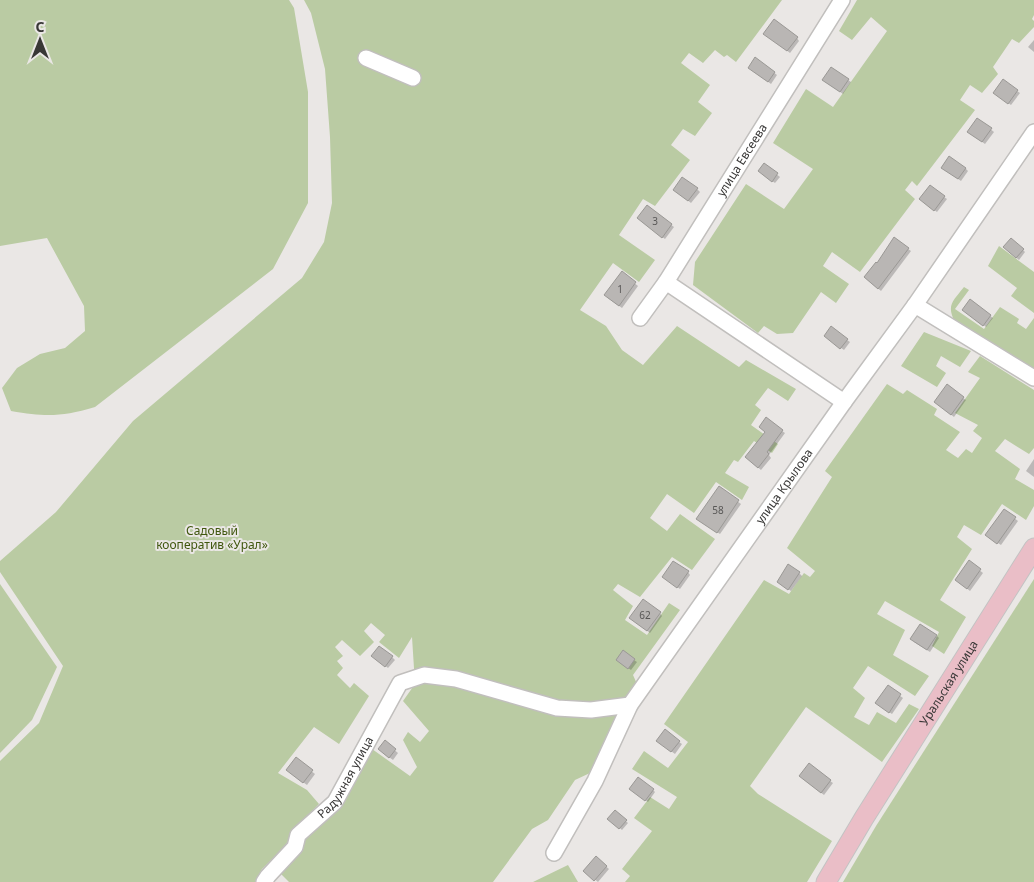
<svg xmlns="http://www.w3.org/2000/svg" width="1034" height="882" viewBox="0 0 1034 882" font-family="'Noto Sans',sans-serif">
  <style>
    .green { fill: #bacba3 }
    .shadow { fill: #0003 }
    .building { fill: #b9b6b4; stroke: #9a9895 }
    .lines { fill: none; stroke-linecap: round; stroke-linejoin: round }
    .minor-casing { stroke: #c1bfbd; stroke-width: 18 }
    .major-casing { stroke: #c3c3c3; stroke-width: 21 }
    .minor { stroke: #fff; stroke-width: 15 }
    .major { stroke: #eabec7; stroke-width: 19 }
    .labels { text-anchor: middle; stroke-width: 4; stroke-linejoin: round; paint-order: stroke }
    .number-label { font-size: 10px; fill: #585756 }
    .street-label { font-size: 12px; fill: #383736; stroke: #eae7e5 }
    .park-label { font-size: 12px; fill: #40570e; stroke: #eae7e5 }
  </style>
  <rect width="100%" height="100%" fill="#eae7e5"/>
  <!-- green -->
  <g class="green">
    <path d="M0,0H289L294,8L308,92V203L273,269L95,407C61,417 46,417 11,411L2,388L17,368L40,354L65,348L85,331L84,306L47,238L0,246Z"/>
    <path d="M304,0H782L736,62L727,55L724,57L715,50L703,63L689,53L681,63L710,85L698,102L712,113L695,136L683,129L671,145L690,160L655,206L643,199L619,235L655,260L639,282L613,263L580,310L606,326L622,350L643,365L677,326L739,367L746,360L796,389L788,401L768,388L755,405L761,410L751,425L778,444L772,453L754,441L738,462L734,460L725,473L749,487L742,500L716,482L694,513L667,494L650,518L667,531L680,514L715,539L692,570L672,557L640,597L618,584L613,590L633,606L625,620L647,635L669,603L680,610L633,675L637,684L623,700L590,773L575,780L548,820L532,829L493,882H289L281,874L298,855L304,837L372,749L410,776L417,767L403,740L408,732L420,742L429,731L403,701L415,684L412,637L399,658L379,642L385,635L371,623L364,631L374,642L360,656L342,640L335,647L343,656L337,661L343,668L337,675L350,688L354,683L369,696L339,744L314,727L278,773L307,790L319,804L294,830L287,845L262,869L255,882H0V761L39,723L63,666L0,572V561L56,512L133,421L302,278L324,242L332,203L330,137L325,69L311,13Z"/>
    <path d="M857,0H1034V15L1032,19L1034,21V27L1019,43L1012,39L993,67L998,74L982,93L970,85L960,100L975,110L917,186L912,181L905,190L915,199L860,272L832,252L823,266L849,284L836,303L821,292L793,333L777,334L764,326L758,333L693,285L695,262L746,184L784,209L813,169L773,143L806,89L833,107L887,31L871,17L852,40L839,31Z"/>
    <path d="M999,246L1034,272V313L1011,296L1017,288L988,266Z"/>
    <path d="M964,287L969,290L955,309L984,329L1000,307L1019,319L1017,323L1026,329L1034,318V372L955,322C946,305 953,301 964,287Z"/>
    <path d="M924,332L971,351L960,367L941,356L936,366L946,373L937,387L901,366Z"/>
    <path d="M980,356L1034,390V448L1029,454L1005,439L995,451L1020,469L1015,479L1034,490V506L1026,520L1002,504L981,535L964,525L957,537L972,549L940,600L966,617L944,654L932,646L939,632L885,601L877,614L905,630L893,655L929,676L915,696L868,666L853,688L865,698L854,717L869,725L877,712L896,723L909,704L919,709L882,762L806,707L750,786L758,794L832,841L807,882H625L630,876L622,869L652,831L634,818L650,797L669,809L677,797L632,769L644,751L668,768L688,742L664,724L764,580L789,594L804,573L810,577L815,571L787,548L832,477L825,471L887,384L903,394L907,390L937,409L934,415L960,432L946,450L958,458L966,449L972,453L982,438L973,431L978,425L955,413L980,378L968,372Z"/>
    <path d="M1034,579V882H843L876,826Z"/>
    <path d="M0,584L57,667L32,720L0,753Z"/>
    <path d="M568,865L578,882H533Z"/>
  </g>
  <!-- shadow -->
  <g class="shadow">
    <path d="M768,36L797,38L799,41L790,53Z"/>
    <path d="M1034,40V52L1028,47Z"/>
    <path d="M756,59L777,75L771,84L752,70Z"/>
    <path d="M823,80H848L851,82L843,94Z"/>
    <path d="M1017,91L1020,93L1011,105L997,95Z"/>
    <path d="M978,119L994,132L985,144L971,134Z"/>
    <path d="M764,164L780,177L775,183L762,174Z"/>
    <path d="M965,168L968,171L961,181L945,170Z"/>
    <path d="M697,189L700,192L691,203L677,192Z"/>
    <path d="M944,197L947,199L937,212L923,202Z"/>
    <path d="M647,207L674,227L665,239L641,221Z"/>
    <path d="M908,249L911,251L881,291L868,280Z"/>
    <path d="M1007,250H1023L1025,252L1019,260Z"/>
    <path d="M622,273L638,286L622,308L608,298Z"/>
    <path d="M970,301L993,318L986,327L966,312Z"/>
    <path d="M828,339L847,340L850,342L844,350Z"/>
    <path d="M963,398L966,400L954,417L935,402Z"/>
    <path d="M782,431L785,433L769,455L771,458L761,470L749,460Z"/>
    <path d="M1034,459V477L1026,471Z"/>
    <path d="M719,488L741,504L720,534L701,522Z"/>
    <path d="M1004,510L1018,521L1001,545L990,538Z"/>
    <path d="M969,562L983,573L970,591L959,582Z"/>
    <path d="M688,572L690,575L680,589L666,579Z"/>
    <path d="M799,573L802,576L791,591L781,584Z"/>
    <path d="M660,613L662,616L650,633L634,621Z"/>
    <path d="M937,636L939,638L930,652L914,642Z"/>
    <path d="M392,657L395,660L388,668L375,658Z"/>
    <path d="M634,660L637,662L631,670L620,662Z"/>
    <path d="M888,687L903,698L892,714L880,706Z"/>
    <path d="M385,742L398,753L393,760L382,752Z"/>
    <path d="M679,742L682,744L675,754L660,743Z"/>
    <path d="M296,759L315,774L307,785L290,773Z"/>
    <path d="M803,779L830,781L833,783L824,795Z"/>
    <path d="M653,790L655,792L648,802L633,791Z"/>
    <path d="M615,812L628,823L622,830L609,819Z"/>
    <path d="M596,858L609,869L598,882L584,871Z"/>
  </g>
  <!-- building -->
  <g class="building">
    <path d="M774,19L798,37L787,51L763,34Z"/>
    <path d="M755,57L775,72L768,82L748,68Z"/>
    <path d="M831,67L849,79L840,92L822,80Z"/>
    <path d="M1003,79L1018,90L1008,104L993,93Z"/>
    <path d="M977,118L992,128L982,142L967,132Z"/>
    <path d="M949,156L966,168L958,179L941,168Z"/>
    <path d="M764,163L778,173L772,182L758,171Z"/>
    <path d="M682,177L698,188L688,201L673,190Z"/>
    <path d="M930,185L945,196L934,211L919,199Z"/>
    <path d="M647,205L672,224L662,238L637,218Z"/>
    <path d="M894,237L909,248L878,289L864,277L876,262L877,263Z"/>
    <path d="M1011,238L1024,249L1016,258L1003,247Z"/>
    <path d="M622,271L636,282L619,306L604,295Z"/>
    <path d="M970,299L991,315L983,326L962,310Z"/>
    <path d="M831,326L848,339L840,349L824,336Z"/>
    <path d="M947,384L964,397L951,415L934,402Z"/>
    <path d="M766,417L783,430L767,452L769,454L758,468L745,457L765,432L759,427Z"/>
    <path d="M719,486L739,500L717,533L696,519Z"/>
    <path d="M1004,509L1016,517L997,544L985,535Z"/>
    <path d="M969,560L981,569L967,589L955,580Z"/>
    <path d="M673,561L689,571L677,588L662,577Z"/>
    <path d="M788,564L800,572L788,590L777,582Z"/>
    <path d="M643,599L661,612L647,631L629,618Z"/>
    <path d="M920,624L937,635L927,650L910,639Z"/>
    <path d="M379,646L393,656L385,667L371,656Z"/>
    <path d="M623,650L635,659L628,669L616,660Z"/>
    <path d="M888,685L901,694L889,713L875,703Z"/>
    <path d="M665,729L680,741L671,752L656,741Z"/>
    <path d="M385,740L396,749L389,758L378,749Z"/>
    <path d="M296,757L313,770L303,783L286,770Z"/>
    <path d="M809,763L831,780L821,793L799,776Z"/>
    <path d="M638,777L654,789L645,801L629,789Z"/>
    <path d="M615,810L627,820L619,829L607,819Z"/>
    <path d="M596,856L607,866L594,881L583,871Z"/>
  </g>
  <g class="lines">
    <defs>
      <g id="minor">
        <path d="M366,58L413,78"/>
        <path d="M666,282L844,402"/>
        <path d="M915,305L1034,378"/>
        <path id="s1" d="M640,318L666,282L842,0"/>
        <path id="s2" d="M554,853L595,781L630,705L844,402L915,305L1034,132"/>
        <path id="s3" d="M264,882L268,876L295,847L298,835L335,802L400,683L424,675L456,679L557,708L591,710L630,705"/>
      </g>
      <g id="major">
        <path id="s4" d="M826,882L864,818L1034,548"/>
      </g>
    </defs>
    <!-- minor casing -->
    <use href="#minor" class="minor-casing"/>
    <!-- major casing -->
    <use href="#major" class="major-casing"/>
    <!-- minor -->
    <use href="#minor" class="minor"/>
    <!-- major -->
    <use href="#major" class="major"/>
  </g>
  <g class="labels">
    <!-- number labels -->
    <g class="number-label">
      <text x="655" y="225">3</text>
      <text x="620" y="293">1</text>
      <text x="718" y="514">58</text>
      <text x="645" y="619">62</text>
    </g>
    <!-- street labels -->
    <g class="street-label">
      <text dy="4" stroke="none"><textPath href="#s1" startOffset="188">улица Евсеева</textPath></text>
      <text dy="4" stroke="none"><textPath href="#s2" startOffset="434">улица Крылова</textPath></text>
      <text dy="4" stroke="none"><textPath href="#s4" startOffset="234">Уральская улица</textPath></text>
      <text dy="4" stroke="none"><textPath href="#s3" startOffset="135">Радужная улица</textPath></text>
    </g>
    <!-- park labels -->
    <g class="park-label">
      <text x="212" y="535">Садовый<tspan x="212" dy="14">кооператив «Урал»</tspan></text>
    </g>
  </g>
  <!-- north arrow -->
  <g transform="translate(40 40)" stroke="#eae7e5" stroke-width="4" paint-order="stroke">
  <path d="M0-4L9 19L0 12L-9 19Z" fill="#383736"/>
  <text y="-8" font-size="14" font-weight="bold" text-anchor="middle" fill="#383736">С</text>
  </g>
</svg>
